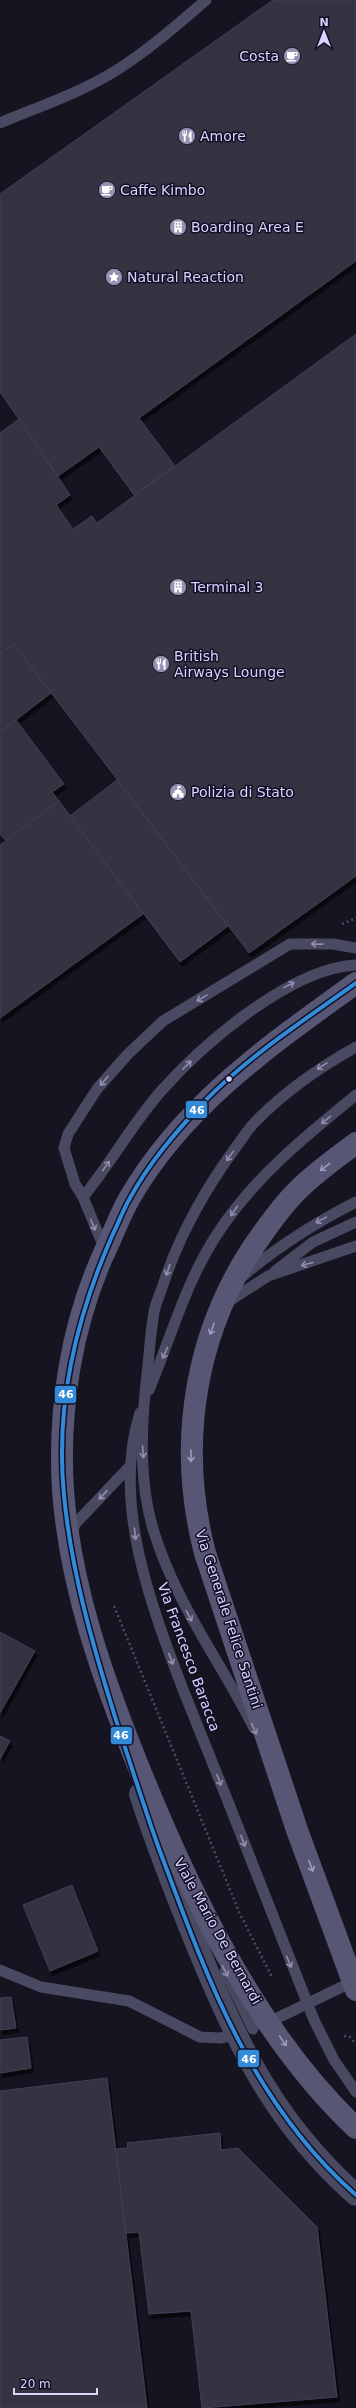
<svg xmlns="http://www.w3.org/2000/svg" width="356" height="2408" viewBox="0 0 356 2408" font-family="'DejaVu Sans',sans-serif">
  <style>
    .building { fill: #343243; stroke: #433f54; filter: url(#shadow) }
    .lines { fill: none; stroke-linecap: round; stroke-linejoin: round }
    .path { stroke: #44505f; stroke-width: 2.5; stroke-dasharray: 2 3; stroke-linecap: butt }
    .service { stroke: #4a4962; stroke-width: 11 }
    .secondary { stroke: #575674; stroke-width: 22 }
    .service-bridge { stroke: #4a4962; stroke-width: 11 }
    .tertiary-bridge { stroke: #4a4962; stroke-width: 22 }
    .secondary-bridge { stroke: #575674; stroke-width: 22 }
    .bus-1-casing { stroke: #130f26; stroke-width: 7 }
    .bus-1 { stroke: #338bd7; stroke-width: 4 }
    .oneway { stroke: #928eb0 }
    .oneway2 { stroke: #9e9bc0 }
    .bus-dot { fill: #d9d4ff; stroke: #130f26; stroke-width: 1.5 }
    .labels { text-anchor: middle; stroke-width: 3; stroke-linejoin: round; paint-order: stroke }
    .poi-label { font-size: 14px; fill: #d9d4ff; stroke: #130f26; text-anchor: start }
    .street-label { font-size: 14px; fill: #d9d4ff; stroke: #130f26 }
    .line-badge { stroke: #130f26; stroke-width: 1.5 }
    .badge-label { font-size: 11px; text-anchor: middle; font-weight: bold; fill: #fff }
  </style>
  <defs>
    <filter id="shadow"><feDropShadow dx="2.5" dy="4.5" stdDeviation="0" flood-color="#0009"/></filter>
  </defs>
  <rect width="100%" height="100%" fill="#161421"/>
  <!-- building -->
  <g class="building">
    <path d="M273,0H356V261L139,418L175,466L134,495L99,447L58,476L0,392V194Z"/>
    <path d="M356,334V876L249,953L14,644L0,654V433L19,419L70,495L56,505L73,529L92,516L97,523Z"/>
    <path d="M14,644L51,693L0,732V654Z"/>
    <path d="M16,720L64,784L52,792L59,801L6,841L0,834V732Z"/>
    <path d="M117,780L228,926L180,962L70,816Z"/>
    <path d="M59,801L143,914L0,1018V845Z"/>
    <path d="M0,1632L35,1651L0,1713Z"/>
    <path d="M0,1736L10,1741L0,1759Z"/>
    <path d="M72,1885L98,1951L50,1971L23,1905Z"/>
    <path d="M11,1997L16,2028L0,2030V1998Z"/>
    <path d="M27,2037L31,2068L0,2073V2040Z"/>
    <path d="M107,2078L147,2408H0V2091Z"/>
    <path d="M220,2133L221,2150L238,2148L317,2227L337,2397L202,2408L191,2311L149,2314L139,2232L126,2233L116,2149L128,2148L127,2143Z"/>
  </g>
  <g class="lines">
    <!-- path -->
    <g class="path">
      <path d="M342,924L356,918"/>
      <path d="M114,1606L240,1914L272,1977"/>
      <path d="M344,2036L350,2037L356,2044"/>
    </g>
    <!-- service -->
    <g class="service">
      <path d="M0,123C40,106 83,92 120,68C151,48 178,24 206,0"/>
      <path d="M83,1197L105,1250"/>
      <path d="M275,1271L313,1242L356,1222"/>
      <path d="M243,1276C278,1246 315,1223 356,1202"/>
      <path d="M228,1302L268,1276L356,1246"/>
      <path d="M149,1390C170,1340 185,1285 214,1239C250,1181 303,1138 356,1095"/>
      <path d="M140,1413C111,1503 152,1608 184,1692C199,1729 214,1767 229,1804"/>
      <path d="M70,1535L76,1523L130,1466"/>
      <path d="M254,1728C221,1662 176,1604 154,1532C139,1485 141,1431 146,1383C149,1360 150,1335 154,1312C156,1302 161,1292 164,1282C180,1234 206,1188 236,1147C243,1138 249,1127 258,1119C287,1090 320,1067 356,1047"/>
      <path d="M0,1970L41,1987L129,2001L200,2037L220,2038L239,2034"/>
      <path d="M225,1971L253,2029"/>
      <path d="M265,2024L352,1982"/>
    </g>
    <!-- secondary -->
    <g class="secondary">
      <path d="M356,1143C335,1159 313,1174 295,1193C283,1205 273,1219 263,1233C195,1326 176,1442 205,1553L297,1830L356,1990"/>
      <path d="M105,1251C113,1234 120,1215 129,1199C183,1105 270,1045 356,983"/>
    </g>
    <!-- service-bridge -->
    <g class="service-bridge">
      <path d="M356,948L333,944H290L163,1021L128,1054L97,1089L68,1134L64,1148L75,1184L83,1197C111,1163 132,1124 162,1090C204,1043 291,968 356,965"/>
      <path d="M229,1804L314,2020L334,2060L356,2092"/>
    </g>
    <!-- tertiary-bridge -->
    <path class="tertiary-bridge" d="M140,1794C157,1846 177,1897 198,1948C238,2046 275,2123 356,2195"/>
    <!-- secondary-bridge -->
    <path class="secondary-bridge" d="M105,1251C71,1325 58,1410 63,1490C70,1587 103,1679 139,1768C189,1892 257,2035 356,2128"/>
    <defs>
      <path id="bus-1" d="M356,983C303,1021 247,1057 202,1104C175,1133 149,1163 130,1198C123,1210 118,1224 112,1236C76,1318 55,1405 64,1495C71,1571 93,1646 116,1720C130,1762 143,1804 158,1846C206,1975 250,2102 356,2195"/>
    </defs>
    <!-- bus-1 casing -->
    <use href="#bus-1" class="bus-1-casing"/>
    <!-- bus-1 -->
    <use href="#bus-1" class="bus-1"/>
  </g>
  <!-- one-way arrows -->
  <defs><path id="oneway-shaft" d="M-6 0H5M1.5-3L5.5 0L1.5 3" fill="none" stroke-width="1.6" stroke-linecap="round" stroke-linejoin="round"/></defs>
  <g class="oneway">
    <use href="#oneway-shaft" transform="translate(317 944) rotate(-179)"/>
    <use href="#oneway-shaft" transform="translate(289 985) rotate(-26)"/>
    <use href="#oneway-shaft" transform="translate(202 998) rotate(149)"/>
    <use href="#oneway-shaft" transform="translate(187 1065) rotate(-45)"/>
    <use href="#oneway-shaft" transform="translate(322 1066) rotate(148)"/>
    <use href="#oneway-shaft" transform="translate(104 1081) rotate(131)"/>
    <use href="#oneway-shaft" transform="translate(326 1120) rotate(141)"/>
    <use href="#oneway-shaft" transform="translate(230 1156) rotate(126)"/>
    <use href="#oneway-shaft" transform="translate(106 1166) rotate(-55)"/>
    <use href="#oneway-shaft" transform="translate(234 1211) rotate(125)"/>
    <use href="#oneway-shaft" transform="translate(321 1220) rotate(151)"/>
    <use href="#oneway-shaft" transform="translate(93 1225) rotate(68)"/>
    <use href="#oneway-shaft" transform="translate(307 1264) rotate(165)"/>
    <use href="#oneway-shaft" transform="translate(168 1270) rotate(109)"/>
    <use href="#oneway-shaft" transform="translate(165 1353) rotate(114)"/>
    <use href="#oneway-shaft" transform="translate(143 1452) rotate(86)"/>
    <use href="#oneway-shaft" transform="translate(103 1495) rotate(133)"/>
    <use href="#oneway-shaft" transform="translate(135 1534) rotate(84)"/>
    <use href="#oneway-shaft" transform="translate(189 1616) rotate(62)"/>
    <use href="#oneway-shaft" transform="translate(171 1659) rotate(69)"/>
    <use href="#oneway-shaft" transform="translate(254 1729) rotate(64)"/>
    <use href="#oneway-shaft" transform="translate(219 1780) rotate(69)"/>
    <use href="#oneway-shaft" transform="translate(243 1841) rotate(69)"/>
    <use href="#oneway-shaft" transform="translate(289 1962) rotate(68)"/>
    <use href="#oneway-shaft" transform="translate(225 1971) rotate(64)"/>
  </g>
  <g class="oneway2">
    <use href="#oneway-shaft" transform="translate(325 1167) rotate(142)"/>
    <use href="#oneway-shaft" transform="translate(212 1329) rotate(110)"/>
    <use href="#oneway-shaft" transform="translate(191 1456) rotate(90)"/>
    <use href="#oneway-shaft" transform="translate(311 1866) rotate(69)"/>
    <use href="#oneway-shaft" transform="translate(283 2041) rotate(55)"/>
  </g>
  <!-- icons -->
  <defs>
    <symbol id="cafe-disc" viewBox="-11 -11 22 22"><circle r="9.5" fill="#9591b1" stroke="#130f26"/><path d="M-5.5-4.5H6V0H3Q3 3.5 0 3.5H-2.5Q-5.5 3.5-5.5 0ZM3-3.2v2h1.7v-2ZM-6 4.5H4V6H-6Z" fill="#fff"/></symbol>
    <symbol id="restaurant-disc" viewBox="-11 -11 22 22"><circle r="9.5" fill="#9591b1" stroke="#130f26"/><path d="M-5-6h1v4h1v-4h1v4h1v-4h1v5L-1.5 .5V6h-2V.5L-5-1ZM5-6V6H3V1.5H1.5Q1.5-4 5-6Z" fill="#fff"/></symbol>
    <symbol id="building-disc" viewBox="-11 -11 22 22"><circle r="9.5" fill="#9591b1" stroke="#130f26"/><path d="M-4-6H4V6H1V3H-1V6H-4ZM-2.5-4.3h1.7v1.8h-1.7ZM.8-4.3h1.7v1.8H.8ZM-2.5-1h1.7V.8h-1.7ZM.8-1h1.7V.8H.8Z" fill="#fff"/></symbol>
    <symbol id="sight-disc" viewBox="-11 -11 22 22"><circle r="9.5" fill="#9591b1" stroke="#130f26"/><path d="M0-6L1.8-2.2L6-1.7L2.9 1.2L3.7 5.4L0 3.3L-3.7 5.4L-2.9 1.2L-6-1.7L-1.8-2.2Z" fill="#fff"/></symbol>
    <symbol id="civic-disc" viewBox="-11 -11 22 22"><circle r="9.5" fill="#9591b1" stroke="#130f26"/><path d="M-.6-6.5H3V-4.5H.6V-3L4-1V1h2V6H-6V1h2V-1L-.6-3ZM-1.2 2.5V6h2.4V2.5Z" fill="#fff"/></symbol>
  </defs>
  <g fill-rule="evenodd">
    <use href="#cafe-disc" x="282" y="46" width="20" height="20"/>
    <use href="#restaurant-disc" x="177" y="126" width="20" height="20"/>
    <use href="#cafe-disc" x="97" y="180" width="20" height="20"/>
    <use href="#building-disc" x="168" y="217" width="20" height="20"/>
    <use href="#sight-disc" x="104" y="267" width="20" height="20"/>
    <use href="#building-disc" x="168" y="577" width="20" height="20"/>
    <use href="#restaurant-disc" x="151" y="654" width="20" height="20"/>
    <use href="#civic-disc" x="168" y="782" width="20" height="20"/>
  </g>
  <!-- markers -->
  <circle class="bus-dot" cx="229" cy="1079" r="3.5"/>
  <g class="labels">
    <!-- poi labels -->
    <g class="poi-label">
      <text x="279" y="61" text-anchor="end">Costa</text>
      <text x="200" y="141">Amore</text>
      <text x="120" y="195">Caffe Kimbo</text>
      <text x="191" y="232">Boarding Area E</text>
      <text x="127" y="282">Natural Reaction</text>
      <text x="191" y="592">Terminal 3</text>
      <text x="174" y="661">British<tspan x="174" dy="16">Airways Lounge</tspan></text>
      <text x="191" y="797">Polizia di Stato</text>
    </g>
    <!-- street labels -->
    <g class="street-label">
      <text transform="translate(229 1619) rotate(72)" y="5">Via Generale Felice Santini</text>
      <text transform="translate(189 1657) rotate(70)" y="5">Via Francesco Baracca</text>
      <text transform="translate(218 1931) rotate(61)" y="5">Viale Mario De Bernardi</text>
    </g>
  </g>
  <g class="line-badge">
    <rect x="185" y="1100" width="23" height="19" rx="4" fill="#338bd7"/>
    <rect x="54" y="1385" width="23" height="19" rx="4" fill="#338bd7"/>
    <rect x="110" y="1726" width="23" height="19" rx="4" fill="#338bd7"/>
    <rect x="237" y="2049" width="23" height="19" rx="4" fill="#338bd7"/>
  </g>
  <g class="badge-label">
    <text x="197" y="1114">46</text>
    <text x="66" y="1398">46</text>
    <text x="121" y="1739">46</text>
    <text x="249" y="2063">46</text>
  </g>
  <!-- north arrow -->
  <g transform="translate(324 32)" stroke="#130f26" stroke-width="3" paint-order="stroke">
  <path d="M0-3L7 15L0 10L-7 15Z" fill="#d9d4ff"/>
  <text y="-6" font-size="11" font-weight="bold" text-anchor="middle" fill="#d9d4ff">N</text>
  </g>
  <!-- scale -->
  <path d="M14 2388v6h83v-6" fill="none" stroke="#d9d4ff" stroke-width="2"/>
  <text x="20" y="2388" font-size="12" fill="#d9d4ff" stroke="#130f26" stroke-width="3" paint-order="stroke">20 m</text>
</svg>
